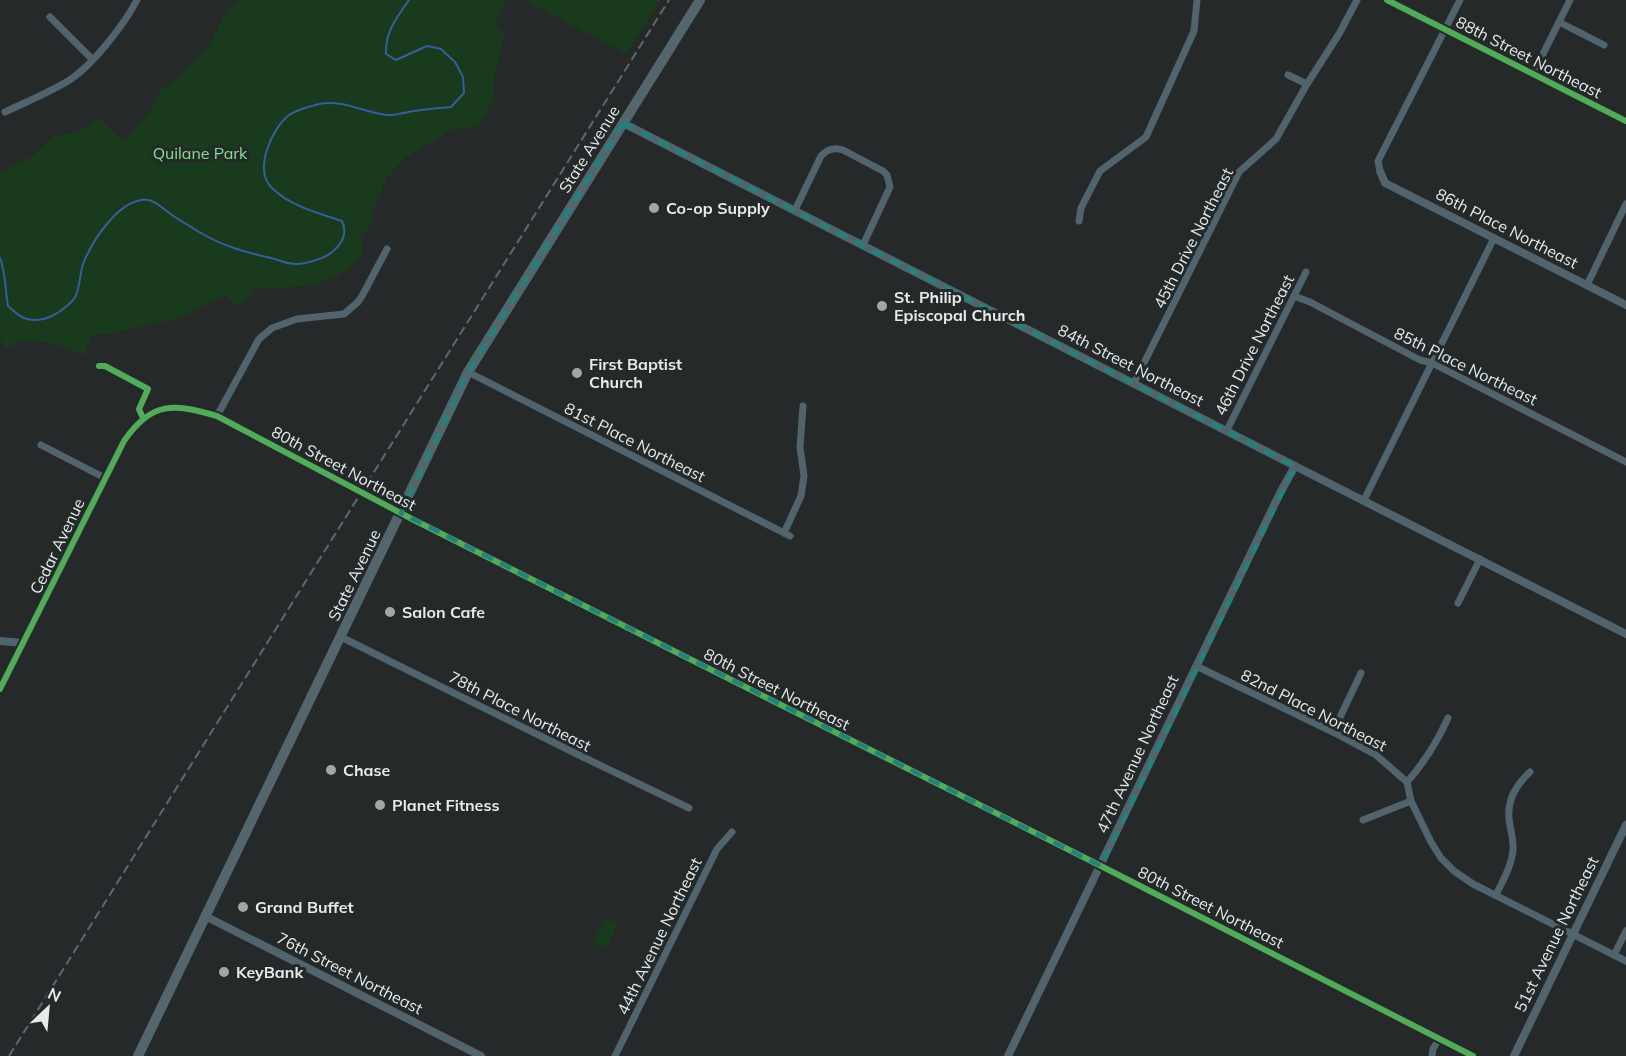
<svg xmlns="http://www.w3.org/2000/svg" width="1626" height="1056" viewBox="0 0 1626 1056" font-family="Mulish,sans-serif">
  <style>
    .green { fill: #193a1d }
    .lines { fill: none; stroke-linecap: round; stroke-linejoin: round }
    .stream { stroke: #355f9b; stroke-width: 2 }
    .minor { stroke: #51646d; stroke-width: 7 }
    .tertiary { stroke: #51646d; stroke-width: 8 }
    .secondary { stroke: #506670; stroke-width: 9 }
    .primary { stroke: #53656d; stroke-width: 10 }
    .rail { stroke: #5d696d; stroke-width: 2; stroke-dasharray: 9 4.5; stroke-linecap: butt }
    .cycleway-casing { stroke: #242a2a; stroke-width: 10 }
    .cycleway { stroke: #51ab58; stroke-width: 6 }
    .marked { fill: none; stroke: #24827a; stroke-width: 4.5; stroke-dasharray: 12 8; stroke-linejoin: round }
    .poi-dot { fill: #a2a6a6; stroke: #242a2a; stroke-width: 2 }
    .labels { text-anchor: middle; stroke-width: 6; stroke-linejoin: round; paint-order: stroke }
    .street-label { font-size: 16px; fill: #e6eaea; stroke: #242a2a }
    .park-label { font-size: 16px; fill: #85e18b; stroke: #242a2a }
    .poi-label { font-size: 16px; font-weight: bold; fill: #e6eaea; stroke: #242a2a; text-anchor: start }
  </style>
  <rect width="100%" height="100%" fill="#252929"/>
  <!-- green -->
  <g class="green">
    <path d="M239,0H507L495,23L504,34L501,53L494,77V99L478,126L452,130L405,158L387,178L371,215L373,220L361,238L364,252C360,256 357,262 352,266C325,289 286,288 253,288L250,299L237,306L225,295L179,318L113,333L91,336L84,356L57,344L25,340L5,348L0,339V172L30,158L54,136L75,133L100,119L123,141C137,126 155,112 159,91L178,78L191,63L209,46L227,9Z"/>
    <path d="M524,0H661L626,54Z"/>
    <path d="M607,918L616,923L618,925L607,947L604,948L595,944L594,941L605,919Z"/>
  </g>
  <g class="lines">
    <!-- stream -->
    <path class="stream" d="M0,258C6,273 5,290 8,306C14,311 20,318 27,319C43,323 56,316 68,305C71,302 75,299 76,295C80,285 80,274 83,264C92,241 120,197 148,200C156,201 162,208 168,212C177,219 188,225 199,232C223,246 244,252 271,258C279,260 289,265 298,264C308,263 324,259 332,252C342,244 348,234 342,221C318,213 290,206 272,188C253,170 272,128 289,115C296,110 311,106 319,104C343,99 364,113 387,115C395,116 406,112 414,111C426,109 438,108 451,107L464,93L463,77L455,62L441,49L427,46L396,60L386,54C385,32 397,17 409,0"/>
    <!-- minor -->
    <g class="minor">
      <path d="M50,17L92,59"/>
      <path d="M1559,22L1604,45"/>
      <path d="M1533,74L1570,0"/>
      <path d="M1288,75L1307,84"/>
      <path d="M5,112C26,102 48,93 68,81C92,66 124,25 137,0"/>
      <path d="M1380,171L1378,161L1460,0"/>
      <path d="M795,210L821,156C827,149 834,147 843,150L883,171L887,175L890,187L863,245"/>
      <path d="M1079,221L1081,208L1100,171L1146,137L1194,31L1197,0"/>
      <path d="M1587,285L1626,204"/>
      <path d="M1294,296L1310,302L1420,360L1432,363L1626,462"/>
      <path d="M99,366H105L148,389L139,409L143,418"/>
      <path d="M468,372L790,536"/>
      <path d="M1134,383L1239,172L1276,139L1307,84L1339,34L1357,0"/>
      <path d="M217,416L259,339L272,328L297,319L344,314L358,302L362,296L387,249"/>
      <path d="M1227,430L1306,272"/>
      <path d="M41,445L105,478"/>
      <path d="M1364,500L1494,238"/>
      <path d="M784,533L801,496L804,476L800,447L803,406"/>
      <path d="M1458,603L1480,559"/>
      <path d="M341,637L585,758L689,808"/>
      <path d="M1196,666L1333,732L1376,755L1407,782L1411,801L1431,842L1441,858L1454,871L1473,884L1626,961"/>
      <path d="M1333,732L1361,673"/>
      <path d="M1407,782C1424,763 1437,742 1448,718"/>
      <path d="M1363,820L1411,801"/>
      <path d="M1496,895C1503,880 1511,867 1513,851C1514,840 1510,829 1509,818C1507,799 1517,784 1530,772"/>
      <path d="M1614,955L1626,931"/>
      <path d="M615,1056L717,849L732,832"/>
      <path d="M1432,1056L1433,1049L1439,1039"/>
    </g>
    <!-- tertiary -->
    <g class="tertiary">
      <path d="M623,123L1295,466L1626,634"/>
      <path d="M1380,171L1385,183L1626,305"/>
      <path d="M0,641L23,643"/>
      <path d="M0,689L124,441C152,400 174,404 217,416L412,519L1101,866L1473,1056"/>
      <path d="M205,916L481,1056"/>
      <path d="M1008,1056L1280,493L1295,466"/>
      <path d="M1514,1056L1626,825"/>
    </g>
    <!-- secondary -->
    <path class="secondary" d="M1387,0L1626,121"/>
    <!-- primary -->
    <path class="primary" d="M138,1056L468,372L700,0"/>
    <!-- rail -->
    <path class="rail" d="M9,1056L669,0"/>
    <defs>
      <g id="cycleway">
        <path d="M1387,0L1626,121"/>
        <path d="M99,366H105L148,389L139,409L143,418"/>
        <path d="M0,689L124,441C152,400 174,404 217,416L412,519L1101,866L1473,1056"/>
      </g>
    </defs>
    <!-- cycleway casing -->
    <use href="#cycleway" class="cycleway-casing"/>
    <!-- cycleway -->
    <use href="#cycleway" class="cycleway"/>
  </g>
  <!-- marked area -->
  <path class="marked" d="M623,123L1295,466L1101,866L401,513L468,372Z"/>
  <!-- markers -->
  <g class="poi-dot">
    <circle cx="654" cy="208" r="6"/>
    <circle cx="882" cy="306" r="6"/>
    <circle cx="577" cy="373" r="6"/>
    <circle cx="390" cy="612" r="6"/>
    <circle cx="331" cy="770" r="6"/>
    <circle cx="380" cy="805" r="6"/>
    <circle cx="243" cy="907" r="6"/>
    <circle cx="224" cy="972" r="6"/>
  </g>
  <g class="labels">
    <!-- street labels -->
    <g class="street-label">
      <text transform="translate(1529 57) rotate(27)" y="6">88th Street Northeast</text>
      <text transform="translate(589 149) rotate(-58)" y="6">State Avenue</text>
      <text transform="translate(1507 228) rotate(27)" y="6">86th Place Northeast</text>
      <text transform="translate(1193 238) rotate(-63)" y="6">45th Drive Northeast</text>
      <text transform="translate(1254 345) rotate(-63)" y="6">46th Drive Northeast</text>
      <text transform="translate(1131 365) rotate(27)" y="6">84th Street Northeast</text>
      <text transform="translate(1466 366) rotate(26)" y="6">85th Place Northeast</text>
      <text transform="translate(635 442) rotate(27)" y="6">81st Place Northeast</text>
      <text transform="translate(344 468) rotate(28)" y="6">80th Street Northeast</text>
      <text transform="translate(57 546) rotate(-64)" y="6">Cedar Avenue</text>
      <text transform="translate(354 575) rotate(-64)" y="6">State Avenue</text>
      <text transform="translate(777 689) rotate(27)" y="6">80th Street Northeast</text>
      <text transform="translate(1314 710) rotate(27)" y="6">82nd Place Northeast</text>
      <text transform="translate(520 711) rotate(27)" y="6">78th Place Northeast</text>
      <text transform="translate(1137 754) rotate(-65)" y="6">47th Avenue Northeast</text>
      <text transform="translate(1211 907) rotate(27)" y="6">80th Street Northeast</text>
      <text transform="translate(1556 934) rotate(-64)" y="6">51st Avenue Northeast</text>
      <text transform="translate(659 936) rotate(-64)" y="6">44th Avenue Northeast</text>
      <text transform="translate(350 973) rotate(27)" y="6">76th Street Northeast</text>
    </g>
    <!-- park labels -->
    <g class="park-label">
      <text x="200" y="159">Quilane Park</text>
    </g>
    <!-- poi labels -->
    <g class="poi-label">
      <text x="666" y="214">Co-op Supply</text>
      <text x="894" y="303">St. Philip<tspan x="894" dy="18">Episcopal Church</tspan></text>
      <text x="589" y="370">First Baptist<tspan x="589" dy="18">Church</tspan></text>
      <text x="402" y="618">Salon Cafe</text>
      <text x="343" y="776">Chase</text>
      <text x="392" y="811">Planet Fitness</text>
      <text x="255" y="913">Grand Buffet</text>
      <text x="236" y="978">KeyBank</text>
    </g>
  </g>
  <!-- north arrow -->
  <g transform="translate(48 1008) rotate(26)" stroke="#242a2a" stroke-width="4.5" paint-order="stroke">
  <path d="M0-4.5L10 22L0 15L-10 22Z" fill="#e6eaea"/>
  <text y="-9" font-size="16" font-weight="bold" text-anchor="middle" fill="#e6eaea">N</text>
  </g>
</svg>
